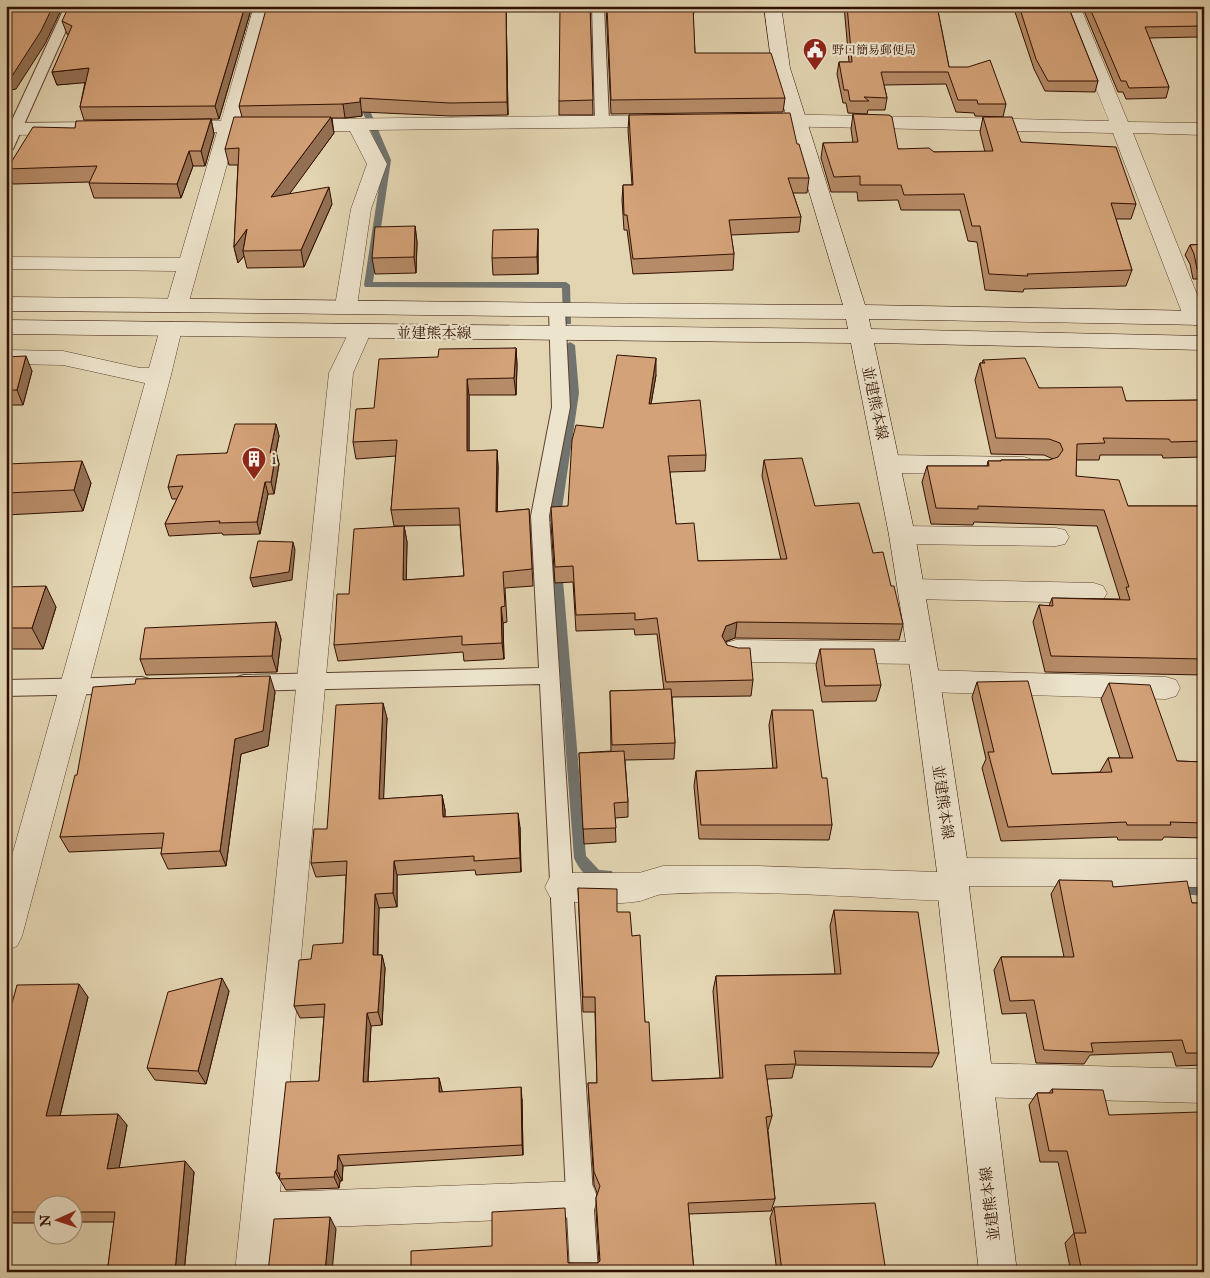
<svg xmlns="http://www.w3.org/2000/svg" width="1210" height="1278" viewBox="0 0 1210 1278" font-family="'IM FELL Great Primer','Noto Serif JP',serif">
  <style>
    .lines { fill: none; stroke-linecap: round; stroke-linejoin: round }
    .stream { fill: #70736e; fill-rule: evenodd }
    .service-casing { stroke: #5d402d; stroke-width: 2 }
    .minor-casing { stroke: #5d402d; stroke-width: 1 }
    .secondary-casing { stroke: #300f01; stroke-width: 1 }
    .service { fill: #ede4cd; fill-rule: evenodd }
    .minor { fill: #ede4cd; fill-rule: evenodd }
    .secondary { fill: #ede4cd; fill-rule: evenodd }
    .wall { fill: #b68b67; stroke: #300f01 }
    .shaded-wall { fill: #947154; stroke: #300f01 }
    .building { fill: #d4a278; stroke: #300f01 }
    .labels { text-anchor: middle; stroke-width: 4.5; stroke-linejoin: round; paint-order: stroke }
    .far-poi-label { font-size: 12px; fill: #300f01; stroke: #ede4cd; text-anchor: start }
    .street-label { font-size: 15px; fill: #300f01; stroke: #ede4cd }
    .poi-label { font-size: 15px; fill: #300f01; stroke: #ede4cd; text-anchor: start }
  </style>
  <rect width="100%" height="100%" fill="#e3d5b2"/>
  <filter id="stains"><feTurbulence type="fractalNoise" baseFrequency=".004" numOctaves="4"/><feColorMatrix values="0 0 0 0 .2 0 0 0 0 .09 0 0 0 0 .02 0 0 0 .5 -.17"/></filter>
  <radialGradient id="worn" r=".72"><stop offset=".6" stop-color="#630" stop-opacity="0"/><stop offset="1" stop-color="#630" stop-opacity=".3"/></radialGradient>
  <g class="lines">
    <!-- stream -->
    <g class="stream">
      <path d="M372,98L379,100L371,113L391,160L373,282H566L570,285L571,324H565L563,322L562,288L365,287L364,285L383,160L363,113Z"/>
      <path d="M570,342L575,345L579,393L560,522L555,526L550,522V513L569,393L565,345Z"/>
      <path d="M557,564L562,568L586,856L599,870L612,871L613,875L612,879C594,886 581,874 574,858L552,568Z"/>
      <path d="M1175,883L1204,884V896L1170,893L1169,889L1170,885Z"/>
    </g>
    <defs>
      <g id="service">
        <path d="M65,6H77L13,149L6,153V133Z"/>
        <path d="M592,6H604L609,121L602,125L595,121Z"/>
        <path d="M557,306L563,307L565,311L570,407L549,516L598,1272H570L540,684L244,691L237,689L234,683L237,677L244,675L539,668L531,516L552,407L549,311L551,307Z"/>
        <path d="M142,677L149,679L152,685L149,691L142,693L6,696V680Z"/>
      </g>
      <g id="minor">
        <path d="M254,6H271L240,120L665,115L672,117L674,121L672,125L665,127L369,130L387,164L371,209L357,306L354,311L346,313L338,311L335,306L351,209L367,164L350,131L236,132L188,305L185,310L177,312L169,310L166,305L176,271L6,269V257L180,258L217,132L175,133L168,131L165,127L168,123L175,121H221Z"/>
        <path d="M1063,6H1080L1128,122L1204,123V135L1133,133L1204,312L1203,323L1195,325L1187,323L1184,318L1113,133L770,126L763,124L761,120L763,116L770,114L1109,121Z"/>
        <path d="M112,122L119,124L122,128L119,132L112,134L6,135V123Z"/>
        <path d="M171,322L179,324L182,329L171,375L22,936L17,946L6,951V877L145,383L63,365L6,364V350L63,351L140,368H149L160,329L163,324Z"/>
        <path d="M360,325L368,327L371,332L353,373L280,1192L580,1181L593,1186L598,1199L593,1212L580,1217L277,1229L273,1272H235L329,373L349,332L352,327Z"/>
        <path d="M888,455L1024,457L1033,460L1036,466L1033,472L1024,475L888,473L879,470L876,464L879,458Z"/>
        <path d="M902,526L1056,528L1065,530L1069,537L1065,544L1056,546L902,544L893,542L889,535L893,528Z"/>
        <path d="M911,579L1094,583L1103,586L1107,593L1103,600L1094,603L911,599L902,596L898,589L902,582Z"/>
        <path d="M736,640L921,642L931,645L935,653L931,661L921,664L736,662L726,659L722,651L726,643Z"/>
        <path d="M926,670L1166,677L1176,680L1180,688L1176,696L1166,699L926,692L916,689L912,681L916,673Z"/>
        <path d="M953,858L1204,859V887L968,886L964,897L953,901C859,898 759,889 665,894C657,894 648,899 640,901C620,905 568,904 550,897L545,887L550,877L561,873H639L663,866H758L937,872L942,862Z"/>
        <path d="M975,1063L1204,1069V1103L975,1097L963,1092L958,1080L963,1068Z"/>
      </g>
      <path id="secondary" d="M764,6H781L790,68L865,305L1204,311V325L869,319L871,329L1204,336V350L874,343L915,535L940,681L969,872V887L1017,1272H979L937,887V872L912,681L889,535L851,343L6,334V320L848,329L846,319C566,318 286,312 6,311V297C285,299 564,304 843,305L772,68Z"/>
    </defs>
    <!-- service casing -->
    <use href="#service" class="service-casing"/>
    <!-- minor casing -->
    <use href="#minor" class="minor-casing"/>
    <!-- secondary casing -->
    <use href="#secondary" class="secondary-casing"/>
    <!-- service -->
    <use href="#service" class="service"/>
    <!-- minor -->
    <use href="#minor" class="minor"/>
    <!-- secondary -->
    <use href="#secondary" class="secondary"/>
  </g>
  <!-- wall -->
  <g class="wall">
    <path d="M252,6L219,119L84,120L80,107L85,82L57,85L52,72L69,35L67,34L62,21Z"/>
    <path d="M506,6L508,115L451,116L362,112V116L345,118H332L334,133L289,194L332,204L304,267L247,268L244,256L238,263L234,247L238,165H229L225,149L242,117L239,106Z"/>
    <path d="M590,6L593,115H559V101Z"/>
    <path d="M606,6H695L693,17L695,53L785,98L783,112L611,114Z"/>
    <path d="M844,6H937L949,67L1006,104L1003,117L975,116L974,113L956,112L946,84L884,85L887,98L885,110H868L867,114L848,113L846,103H843L837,74L839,62H849Z"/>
    <path d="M1013,6H1068L1098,81L1095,92L1045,91L1034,69Z"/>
    <path d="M1082,6H1204V46L1198,37L1149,38L1169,87L1166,98L1126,99L1123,92H1118Z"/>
    <path d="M853,114L898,149L934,152H985L980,132L983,117L1021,142L1136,204L1131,219H1116L1132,270L1126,286L1024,289L1023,292L985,290L977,242L968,241L960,210H901L898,200L858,201L857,192H831L821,158L823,143H853L851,129Z"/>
    <path d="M629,115L797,144L809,178L807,193H793L801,217L799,232L731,235L734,254L733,270L633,274L627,230H624L622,200L623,185H632L628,130Z"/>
    <path d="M211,119L214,134L205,166H193L181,198H94L89,183L90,182L13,184L7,169L75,128Z"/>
    <path d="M415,226L417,242L416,273L375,274L372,258Z"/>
    <path d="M538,229V274L493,275L492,258Z"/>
    <path d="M1204,244V289L1199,279H1193L1190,264L1185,255L1190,245Z"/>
    <path d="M516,348L517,365L516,395H469V451L497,450L498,467L497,512L529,509L533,586L505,588L507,622L503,623L504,659L464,661L463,652L338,661L334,645L349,594L404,526L407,542L406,580L464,576L460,525L394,526L391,510L396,456L356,459L353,442L374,408L438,357Z"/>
    <path d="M6,357L32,371L23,405H6Z"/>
    <path d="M983,360L1039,388L1126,401L1204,400V457L1163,458L1162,455H1100L1099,460H1076V476L1128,506H1204V675L1045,672L1033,622L1039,605L1049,606L1052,598L1120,599L1097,526L974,522L973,525L931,524L922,482L927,466H987L988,461H1000L1001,460H1049L1053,459L1044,455L991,454L975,380L980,363H982Z"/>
    <path d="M656,375L651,404L706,455L705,471L670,472L676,524L698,561L781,560L762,476L764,460L815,506L873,553L891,586L903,624L899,640L735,638L725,642L753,680L751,696L672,697L675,743L674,759L625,760L628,802V817L615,818L616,842L584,844L579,753L611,751L610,691L664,690L657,634L635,635L634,629L576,631L573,582L555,583L551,524L568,506L603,428Z"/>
    <path d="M276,424L279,436L276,452L279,464L274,494H268L260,534L223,535L222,533L169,536L165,524L177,499H172L168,487Z"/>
    <path d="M6,464L91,483L83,511L6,515Z"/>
    <path d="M6,587L56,607L43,649H6Z"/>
    <path d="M276,622L281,639L277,672L146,675L140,659Z"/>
    <path d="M820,649L881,685L876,701L822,702L816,665Z"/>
    <path d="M977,682L1052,774L1100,772L1108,758H1120L1101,699L1109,683L1177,761L1204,762V838L1164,837L1162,840H1118L1117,837L1001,841L982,768L986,759L972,697Z"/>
    <path d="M275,692L268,746L241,754L226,866L168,869L161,854L162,848L69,852L60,837L77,775Z"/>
    <path d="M772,710L822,778L832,825L829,840L699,839L694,786L696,771L773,769L769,725Z"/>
    <path d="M387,718L383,799L442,795L445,810V817L520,827L521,872L476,875L475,870L397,875V907L379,908L378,955H382L385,968L382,1025L371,1026L368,1082L439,1078L442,1092L522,1099L523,1155L343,1166L342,1181H340L339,1188L286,1190L276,1173L319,1081L324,1017L300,1018L294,1006L311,959L343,943L346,875L316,877L311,863L327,829Z"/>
    <path d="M1059,880L1113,887L1192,903H1204V1065L1176,1066L1172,1052L1090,1055L1084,1064L1036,1063L1026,1013L1002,1014L994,970L1001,957H1064L1051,894Z"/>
    <path d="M578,888L617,912L632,936L645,1022L652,1081L720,1078L713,991L716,976L835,974L830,926L834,910L939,1053L932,1067L795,1065L792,1078L767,1079L772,1116L768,1130L775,1199L771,1211L689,1214L694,1272L568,1263H598L599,1262L596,1210V1198L597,1193L594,1185L588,1083H597L595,1012H583Z"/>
    <path d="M229,991L206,1084L155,1080L147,1068Z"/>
    <path d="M88,997L60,1116L127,1125L119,1168L194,1172L184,1272H101L108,1266L114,1222H72V1206H42V1223H6V1025Z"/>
    <path d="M1052,1089L1109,1115L1204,1272H1071L1065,1243L1074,1233L1058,1162H1040L1029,1105L1037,1093H1049Z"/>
    <path d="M774,1207L886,1272H777L770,1218Z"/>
  </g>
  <!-- shaded-wall -->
  <g class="shaded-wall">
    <path d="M53,6H63L45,44L16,89L6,91V77Z"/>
    <path d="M245,6H252L219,119L215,106Z"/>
    <path d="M506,6L508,115L507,102Z"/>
    <path d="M693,6H695L692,22Z"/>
    <path d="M89,68L93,82L57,85L52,72Z"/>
    <path d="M360,98L362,116L345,118L343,104Z"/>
    <path d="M331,117L334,133L275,214L271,197Z"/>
    <path d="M211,119L214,134L205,166L201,151Z"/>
    <path d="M189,151L193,166L181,198L177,184Z"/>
    <path d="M329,187L332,204L304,267L301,250Z"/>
    <path d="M415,226L417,242L416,273L414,257Z"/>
    <path d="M247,229L243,251L244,256L238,263L234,247Z"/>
    <path d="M538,229V274L537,257Z"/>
    <path d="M516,348L517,365L516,395L514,378Z"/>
    <path d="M26,356L32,371L23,405L17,390Z"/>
    <path d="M656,358V375L648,421L649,404Z"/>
    <path d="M467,379L469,395V468L467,451Z"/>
    <path d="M276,424L279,436L273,465L270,453Z"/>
    <path d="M497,450L498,467L497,529L496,512Z"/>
    <path d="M276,452L279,464L274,494L271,482Z"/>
    <path d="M82,461L91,483L83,511L74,490Z"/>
    <path d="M265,482L268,494L260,534L257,522Z"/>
    <path d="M404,526L407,542L406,596L403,580Z"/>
    <path d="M293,542L295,550L292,580L253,587L250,578Z"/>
    <path d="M46,586L56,607L43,649L32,628Z"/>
    <path d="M501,607L503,623L504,659L502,643Z"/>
    <path d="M276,622L281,639L277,672L272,656Z"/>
    <path d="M737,622L735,638L724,642L722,636L726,626Z"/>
    <path d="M270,676L275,692L268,746L241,754L226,866L220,851L235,739Z"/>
    <path d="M383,703L387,718L383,814L379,799Z"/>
    <path d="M442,795L445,810V831L443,817Z"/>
    <path d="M518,813L520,827L521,872L520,858Z"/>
    <path d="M394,861L397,875V907L393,893Z"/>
    <path d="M375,894L379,908L377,968L373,955Z"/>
    <path d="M382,955L385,968L382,1025L378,1012Z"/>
    <path d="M222,978L229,991L206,1084L198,1071Z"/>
    <path d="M79,984L88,997L57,1128L46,1116Z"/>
    <path d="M367,1013L371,1026L367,1094L363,1082Z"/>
    <path d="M439,1078L442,1090V1104L439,1092Z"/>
    <path d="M521,1087L522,1099L523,1155L522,1145Z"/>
    <path d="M118,1114L127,1125L117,1180L107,1169Z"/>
    <path d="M338,1155L343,1166L342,1181L337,1170Z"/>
    <path d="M185,1161L194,1172L184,1272H175Z"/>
    <path d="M335,1171L340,1181L339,1188L334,1177Z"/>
    <path d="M330,1217L336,1229L332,1272H325Z"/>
  </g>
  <!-- building -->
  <g class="building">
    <path d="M6,6H53L41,31L12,76L6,77Z"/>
    <path d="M69,6H245L215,106L80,107L89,68L52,72L72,26L62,21Z"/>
    <path d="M267,6H506L507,102L450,103L360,98V102L343,104L239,106Z"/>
    <path d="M560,6H590L593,100L559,101Z"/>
    <path d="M607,6H693L695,53H771L785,98L611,100Z"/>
    <path d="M847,6H937L949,67H968L990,60L1006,104H978L977,100H958L948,72H881L887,98L864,97L869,101H850L848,90H844L839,62H852Z"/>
    <path d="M1019,6H1068L1098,81H1048L1036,59Z"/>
    <path d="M1089,6H1204V30L1202,26L1145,27L1169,87L1129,88L1126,81H1121Z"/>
    <path d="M790,113L797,144H799L809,178H788L801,217L729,220L734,254L633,259L627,215H624L623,185H633L629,115Z"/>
    <path d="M853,114L889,115L892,117L898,149L929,148L934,152L993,151L983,117H1012L1021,142L1116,147L1136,204L1111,203L1132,270L1027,274L1028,276L989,274L980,226H972L964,194L904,195L901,185H860V176L834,177L823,143L858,142Z"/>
    <path d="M234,117H331L271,197L329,187L301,250L243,251L247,229L234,247L239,148L225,149Z"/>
    <path d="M211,119L201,151H189L177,184L89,183L97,166L7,169L33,127L75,128L76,121Z"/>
    <path d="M415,226L414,257L372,258L375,227Z"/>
    <path d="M538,229L537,257L492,258L493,230Z"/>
    <path d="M1204,244V270L1203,269H1197L1194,254L1190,245Z"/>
    <path d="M516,348L514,378L467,379V451L497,450L496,512L529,509L532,569L503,572L505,606L501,607L502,643L462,645V636L334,645L337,594H349L354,529L404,526L403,580L464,576L459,508L391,510L397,440L353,442L356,409L374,408L379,359L438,357L439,349Z"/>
    <path d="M617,355L656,358L649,404L700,400L706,455L668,456L676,524L694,523L698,561L787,559L764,460L802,458L815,506L859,503L873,553L883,552L891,586H894L903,624L737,622L726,626L722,636L727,645L738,648H750L753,680L666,682L657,618L635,620V613L576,615L573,566L555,567L551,507L568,506L572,440L576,425L603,428Z"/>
    <path d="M26,356L17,390H6V357Z"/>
    <path d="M1025,358L1039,388L1122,387L1126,401L1204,400V441L1171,442L1169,439L1103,438L1105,443L1077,444L1076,476L1119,480L1128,506H1204V659L1051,656L1039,605L1053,606L1052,598L1130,600L1126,587H1129L1104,510L978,506V509L936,508L927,466H989L988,461H1001V460H1049L1058,457L1063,450L1060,443L1049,439L996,438L980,363H985L983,360Z"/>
    <path d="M235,424H276L270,453L276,452L271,482H265L257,522L219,523L220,521L165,524L183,486L168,487L177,455L227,453Z"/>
    <path d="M82,461L74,490L6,493V464Z"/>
    <path d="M258,541L293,542L289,572L250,578Z"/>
    <path d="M46,586L32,628H6V587Z"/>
    <path d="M276,622L272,656L140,659L145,628Z"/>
    <path d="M820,649H874L881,685L825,686Z"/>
    <path d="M270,676L263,731L235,739L220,851L161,854L164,833L60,837L75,775H77L93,687L135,684L136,679Z"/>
    <path d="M1028,681L1052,774L1112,772L1108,758H1133L1109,683L1150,685L1177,761L1204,762V823L1170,822L1171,825H1127L1126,822L1008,827L988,752H994L977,682Z"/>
    <path d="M671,689L675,743L612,745L610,691Z"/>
    <path d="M383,703L379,799L442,795L443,817L518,813L520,858L474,861V856L394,861L393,893L375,894L373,955H382L378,1012L367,1013L363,1082L439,1078V1092L521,1087L522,1145L338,1155L337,1170L335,1171L334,1177L279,1179L280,1173H276L286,1082L319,1081L325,1004L294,1006L299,960L311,959L313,945L343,943L347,861L311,863L314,829H327L336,705Z"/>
    <path d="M772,710H813L822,778H827L832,825H701L696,771L777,768Z"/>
    <path d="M624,751L628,802L614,803L616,828L583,829L579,753Z"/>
    <path d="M1059,880L1112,881L1113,887L1187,881L1192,903H1204V1053H1186L1182,1040L1091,1043L1093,1052L1044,1050L1034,1000L1010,1001L1001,957H1074Z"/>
    <path d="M578,888L617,889V912H630L632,936L640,935L645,1022H649L652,1081L723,1078L716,976L841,974L834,910L918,912L939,1053L794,1051L796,1064L765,1065L772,1116L766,1117L775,1199L688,1203L694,1272H411V1251L492,1246V1212L565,1208L568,1263H598L600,1261L596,1198L600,1186L594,1172L588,1083H597L595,997H583Z"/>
    <path d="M222,978L198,1071L147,1068L168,992Z"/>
    <path d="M79,984L46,1116L118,1114L107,1169L185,1161L175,1272H101L102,1267L108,1266L115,1212H72V1206H42V1212H6V1025L17,985Z"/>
    <path d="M1052,1089L1103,1090L1109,1115L1199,1112L1204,1128V1272H1082L1074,1233H1086L1067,1151H1049L1037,1093H1053Z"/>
    <path d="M875,1203L886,1272H782L774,1207Z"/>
    <path d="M330,1217L325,1272H268L274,1219Z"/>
  </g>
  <!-- icons -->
  <defs>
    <symbol id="civic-pin" viewBox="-11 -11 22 30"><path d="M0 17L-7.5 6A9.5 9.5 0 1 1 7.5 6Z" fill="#8f2418" stroke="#ede4cd"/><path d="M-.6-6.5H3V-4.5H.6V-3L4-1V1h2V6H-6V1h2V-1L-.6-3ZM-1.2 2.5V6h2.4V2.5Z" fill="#fff"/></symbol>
    <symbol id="building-pin" viewBox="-11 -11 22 30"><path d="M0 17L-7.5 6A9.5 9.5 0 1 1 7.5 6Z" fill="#8f2418" stroke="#ede4cd"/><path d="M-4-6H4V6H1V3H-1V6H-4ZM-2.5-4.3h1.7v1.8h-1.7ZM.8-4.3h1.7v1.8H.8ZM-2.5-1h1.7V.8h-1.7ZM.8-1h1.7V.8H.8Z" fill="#fff"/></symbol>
  </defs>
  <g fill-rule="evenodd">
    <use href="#civic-pin" x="801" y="36" width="28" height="38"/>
    <use href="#building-pin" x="240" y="445" width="28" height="38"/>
  </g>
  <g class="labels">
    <!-- far-poi labels -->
    <g class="far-poi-label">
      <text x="832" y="54">野口簡易郵便局</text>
    </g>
    <!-- street labels -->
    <g class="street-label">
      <text x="434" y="338">並建熊本線</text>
      <text transform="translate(875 403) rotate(78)" y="5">並建熊本線</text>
      <text transform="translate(943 802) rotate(82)" y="5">並建熊本線</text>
      <text transform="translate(990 1204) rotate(-97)" y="5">並建熊本線</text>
    </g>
    <!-- poi labels -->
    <g class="poi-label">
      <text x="272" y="464">i</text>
    </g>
  </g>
  <!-- margin -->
  <rect width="1210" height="1278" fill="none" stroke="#e3d5b2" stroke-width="25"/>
  <rect x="8" y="8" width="1195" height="1263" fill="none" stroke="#300f01" stroke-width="2.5"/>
  <rect x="12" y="12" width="1185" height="1253" fill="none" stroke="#300f01"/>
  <!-- north arrow -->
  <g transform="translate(58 1220) rotate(267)"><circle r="24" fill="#ede4cd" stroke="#a18f7b"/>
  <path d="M0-4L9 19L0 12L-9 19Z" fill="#8f2418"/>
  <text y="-8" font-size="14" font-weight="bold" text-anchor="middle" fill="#300f01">N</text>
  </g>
  <rect width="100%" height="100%" filter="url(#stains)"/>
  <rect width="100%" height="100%" fill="url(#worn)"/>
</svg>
